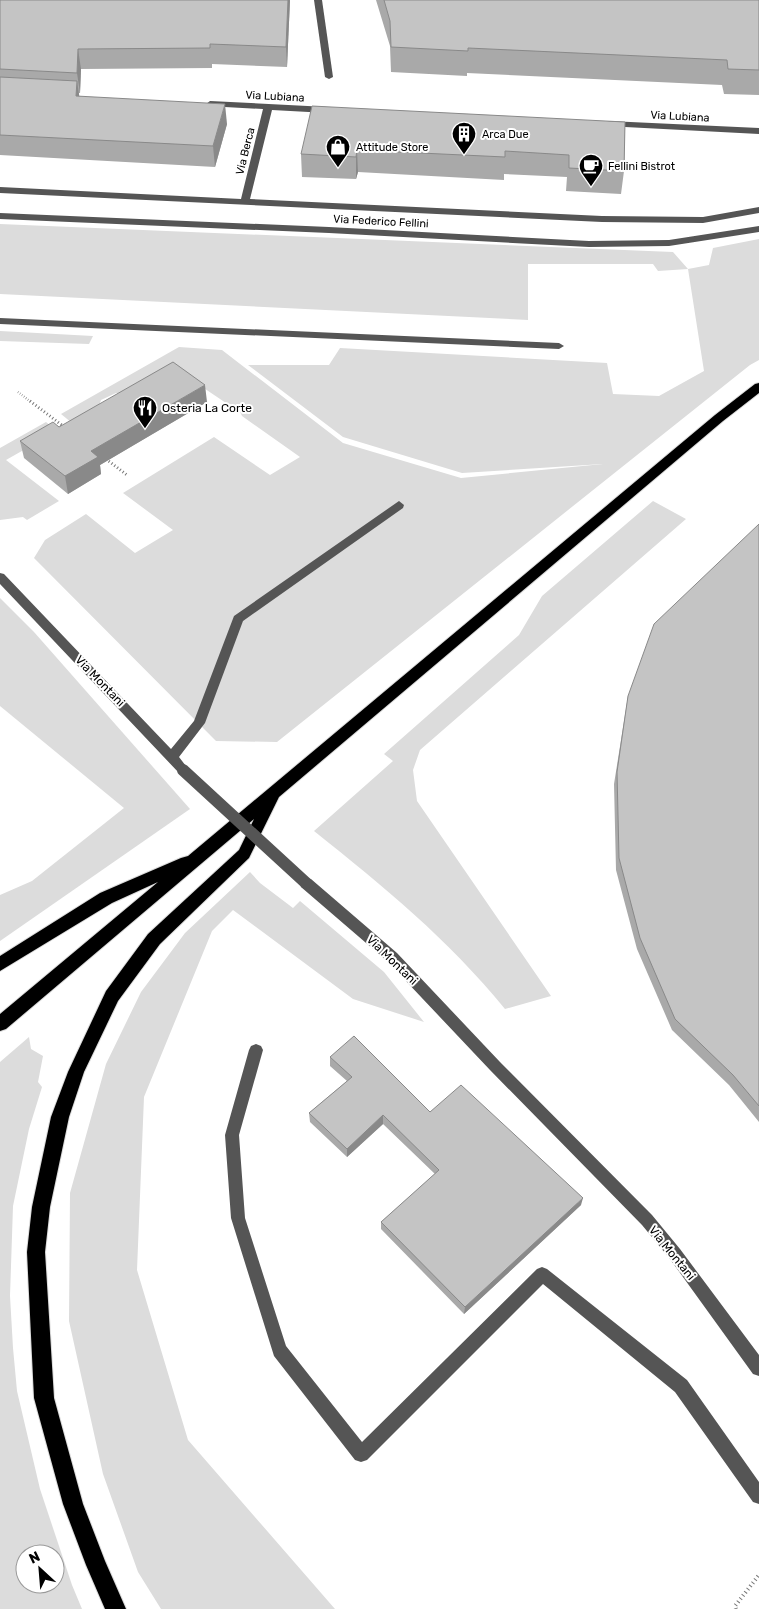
<svg xmlns="http://www.w3.org/2000/svg" width="759" height="1609" viewBox="0 0 759 1609" font-family="Rubik,sans-serif">
  <style>
    .green { fill: #dcdcdc; fill-rule: evenodd }
    .lines { fill: none; stroke-linecap: round; stroke-linejoin: round }
    .highway-casing { stroke: #dbdbdb; stroke-width: 2 }
    .path-far2 { stroke: #777; stroke-width: 2.5; stroke-dasharray: 0.5 2; stroke-linecap: butt }
    .path-far1 { stroke: #777; stroke-width: 3; stroke-dasharray: 1 2.5; stroke-linecap: butt }
    .path { stroke: #777; stroke-width: 4; stroke-dasharray: 1 3; stroke-linecap: butt }
    .minor { fill: #555; fill-rule: evenodd }
    .highway { fill: #000; fill-rule: evenodd }
    .minor-bridge { stroke: #555; stroke-width: 12 }
    .wall { fill: #a9a9a9 }
    .shaded-wall { fill: #898989 }
    .building { fill: #c4c4c4; stroke: #898989 }
    .labels { text-anchor: middle; stroke-width: 4; stroke-linejoin: round; paint-order: stroke }
    .far-street-label { font-size: 11px; fill: #000; stroke: #fff }
    .far-poi-label { font-size: 11px; fill: #000; stroke: #fff; text-anchor: start }
    .poi-label { font-size: 12px; fill: #000; stroke: #fff; text-anchor: start }
    .street-label { font-size: 12px; fill: #000; stroke: #fff }
  </style>
  <rect width="100%" height="100%" fill="#fff"/>
  <!-- green -->
  <g class="green">
    <path d="M0,224L673,252L688,269L709,265L713,248L759,239V360L750,365L277,742L216,741L34,558L45,540L86,514L135,553L173,530L123,493L214,437L270,475L300,457L242,416C239,408 234,405 226,403L174,368L125,394L116,393L101,400L99,406L72,423L61,414L179,347L222,350L343,443L461,478L603,464L462,473L343,437L248,365H329L340,348L607,363L613,394L659,396L704,371L688,269L658,271L653,264H528V320L0,294Z"/>
    <path d="M0,331L93,336L89,344L0,341Z"/>
    <path d="M46,422L57,431L6,460L59,501L27,520L23,517L0,520V448Z"/>
    <path d="M653,501L686,519L420,750L413,770L417,801L551,996L505,1009C448,939 384,887 314,831L393,761L384,754L519,635L542,596Z"/>
    <path d="M0,598L34,632L190,809L0,941V895L32,881L124,808L0,706Z"/>
    <path d="M250,872L260,883L293,908L300,901L384,972L424,1022L353,999L233,910L212,931L144,1097L137,1270L188,1440L335,1609H161L138,1572L103,1474L69,1321L70,1193L106,1064L141,992L185,933Z"/>
    <path d="M29,1037L31,1049L43,1056L38,1082L42,1087L29,1129L13,1206L10,1296L13,1348L17,1391L40,1489L72,1585L82,1609H0V1062ZM25,1554H55V1584H25Z"/>
  </g>
  <g class="lines">
    <defs>
      <path id="highway" d="M759,383V393L723,421L279,797L249,858L160,944L118,1001L84,1072L69,1117L50,1207L45,1252L54,1398L83,1504L105,1561L126,1609H105L86,1565L63,1504L34,1398L27,1252L32,1207L51,1117L68,1072L106,991L148,934L239,850L254,819L6,1029L0,1031V1014L158,882L112,903L0,971V956L100,893L181,858L188,856L715,415L755,384Z"/>
    </defs>
    <!-- highway casing -->
    <use href="#highway" class="highway-casing"/>
    <!-- path-far2 -->
    <path class="path-far2" d="M18,392L31,402"/>
    <!-- path-far1 -->
    <g class="path-far1">
      <path d="M30,401L63,426"/>
      <path d="M106,459L127,475"/>
    </g>
    <!-- path -->
    <path class="path" d="M736,1609L735,1606L759,1575"/>
    <!-- minor -->
    <g class="minor">
      <path d="M314,0H322L333,77L329,79L325,77Z"/>
      <path d="M210,101L327,107L331,110L327,113L272,110L250,199L602,216L703,217L759,207V213L703,223L602,222L0,193V187L241,199L263,109L207,106L206,104Z"/>
      <path d="M609,121L759,128V134L606,126V122Z"/>
      <path d="M0,213L329,227L589,241L669,240L759,226V232L669,246L589,247L329,233L0,219Z"/>
      <path d="M0,318L559,343L564,346L559,349L0,324Z"/>
      <path d="M399,501L404,505L403,508L243,621L205,723L179,757L189,770L187,773H179L0,584V573L4,574L171,749L194,721L234,616Z"/>
      <path d="M306,878L311,879L397,953L500,1062L652,1215L680,1249L759,1355V1376L753,1374L670,1259L642,1225L490,1070L387,961L301,887L300,883L301,879Z"/>
      <path d="M256,1044L261,1046L263,1050L239,1135L245,1218L286,1346L362,1442L537,1269L542,1267L547,1269L687,1380L759,1482V1504L753,1502L675,1392L543,1284L367,1460L361,1462L355,1460L274,1356L231,1218L225,1135L249,1050L251,1046Z"/>
    </g>
    <!-- highway -->
    <use href="#highway" class="highway"/>
    <!-- minor-bridge -->
    <path class="minor-bridge" d="M183,770L306,883"/>
  </g>
  <!-- wall -->
  <g class="wall">
    <path d="M0,0H290L287,67L212,64V68L81,69L80,93H79V96L227,124L215,167L0,155Z"/>
    <path d="M376,0H759V95L724,94L722,85L467,73V76L391,72L390,46Z"/>
    <path d="M625,122L624,171L621,194L566,191L567,177L504,174V180L358,172L356,179L302,177L301,154Z"/>
    <path d="M207,402L100,465L101,474L68,494L24,458L20,441L59,427Z"/>
    <path d="M759,524V1122L729,1085L672,1030L637,949L616,870L614,784L628,696Z"/>
    <path d="M330,1057L430,1112L581,1205L464,1314L381,1229V1222L435,1174L383,1124L347,1157L310,1122L309,1113L347,1081L330,1066Z"/>
  </g>
  <!-- shaded-wall -->
  <g class="shaded-wall">
    <path d="M288,0H290L287,67L286,47Z"/>
    <path d="M78,49L81,69L80,93L77,73Z"/>
    <path d="M77,81L80,101L76,96Z"/>
    <path d="M225,104L227,124L215,167L213,146Z"/>
    <path d="M357,150L358,172L356,179V157Z"/>
    <path d="M205,385L207,402L100,465L101,474L68,494L65,476L91,451Z"/>
    <path d="M383,1115V1124L347,1157V1149Z"/>
    <path d="M583,1198L581,1205L464,1314L465,1307Z"/>
  </g>
  <!-- building -->
  <g class="building">
    <path d="M0,0H288L286,47L210,44V48L78,49L77,73L0,69Z"/>
    <path d="M384,0H759V70L728,69L727,60L468,48V51L391,47L390,21Z"/>
    <path d="M0,77L77,81L76,96L225,104L213,146L0,135Z"/>
    <path d="M312,106L625,122L624,171L569,168V155L505,151V157L357,150L356,157L301,154Z"/>
    <path d="M173,362L205,385L91,451L98,457L65,476L20,441L53,422L59,427Z"/>
    <path d="M759,524V1106L733,1075L675,1019L640,938L619,858L617,772L628,696L654,624Z"/>
    <path d="M354,1036L430,1112L461,1085L583,1198L465,1307L381,1222L439,1170L383,1115L347,1149L309,1113L352,1077L330,1057Z"/>
  </g>
  <!-- icons -->
  <defs>
    <symbol id="building-pin" viewBox="-11 -11 22 30"><path d="M0 17L-7.5 6A9.5 9.5 0 1 1 7.5 6Z" fill="#000" stroke="#fff"/><path d="M-4-6H4V6H1V3H-1V6H-4ZM-2.5-4.3h1.7v1.8h-1.7ZM.8-4.3h1.7v1.8H.8ZM-2.5-1h1.7V.8h-1.7ZM.8-1h1.7V.8H.8Z" fill="#fff"/></symbol>
    <symbol id="shop-pin" viewBox="-11 -11 22 30"><path d="M0 17L-7.5 6A9.5 9.5 0 1 1 7.5 6Z" fill="#000" stroke="#fff"/><path d="M-5-2.5h2.3a2.7 3.5 0 0 1 5.4 0H5L5.5 6h-11ZM-1.5-2.5h3a1.5 2.3 0 0 0-3 0Z" fill="#fff"/></symbol>
    <symbol id="cafe-pin" viewBox="-11 -11 22 30"><path d="M0 17L-7.5 6A9.5 9.5 0 1 1 7.5 6Z" fill="#000" stroke="#fff"/><path d="M-5.5-4.5H6V0H3Q3 3.5 0 3.5H-2.5Q-5.5 3.5-5.5 0ZM3-3.2v2h1.7v-2ZM-6 4.5H4V6H-6Z" fill="#fff"/></symbol>
    <symbol id="restaurant-pin" viewBox="-11 -11 22 30"><path d="M0 17L-7.5 6A9.5 9.5 0 1 1 7.5 6Z" fill="#000" stroke="#fff"/><path d="M-5-6h1v4h1v-4h1v4h1v-4h1v5L-1.5 .5V6h-2V.5L-5-1ZM5-6V6H3V1.5H1.5Q1.5-4 5-6Z" fill="#fff"/></symbol>
  </defs>
  <g fill-rule="evenodd">
    <use href="#building-pin" x="450" y="120" width="28" height="38"/>
    <use href="#shop-pin" x="324" y="133" width="28" height="38"/>
    <use href="#cafe-pin" x="577" y="152" width="28" height="38"/>
    <use href="#restaurant-pin" x="131" y="394" width="28" height="38"/>
  </g>
  <g class="labels">
    <!-- far-street labels -->
    <g class="far-street-label">
      <text transform="translate(275 96) rotate(3)" y="4">Via Lubiana</text>
      <text transform="translate(680 116) rotate(3)" y="4">Via Lubiana</text>
      <text transform="translate(245 151) rotate(-76)" y="4">Via Berca</text>
      <text transform="translate(381 221) rotate(3)" y="4">Via Federico Fellini</text>
    </g>
    <!-- far-poi labels -->
    <g class="far-poi-label">
      <text x="482" y="138">Arca Due</text>
      <text x="356" y="151">Attitude Store</text>
      <text x="608" y="170">Fellini Bistrot</text>
    </g>
    <!-- poi labels -->
    <g class="poi-label">
      <text x="162" y="412">Osteria La Corte</text>
    </g>
    <!-- street labels -->
    <g class="street-label">
      <text transform="translate(100 681) rotate(46)" y="4">Via Montani</text>
      <text transform="translate(392 960) rotate(44)" y="4">Via Montani</text>
      <text transform="translate(672 1253) rotate(51)" y="4">Via Montani</text>
    </g>
  </g>
  <!-- north arrow -->
  <g transform="translate(40 1569) rotate(334)"><circle r="24" fill="#ffffff" stroke="#999999"/>
  <path d="M0-4L9 19L0 12L-9 19Z" fill="#000000"/>
  <text y="-8" font-size="14" font-weight="bold" text-anchor="middle" fill="#000000">N</text>
  </g>
</svg>
